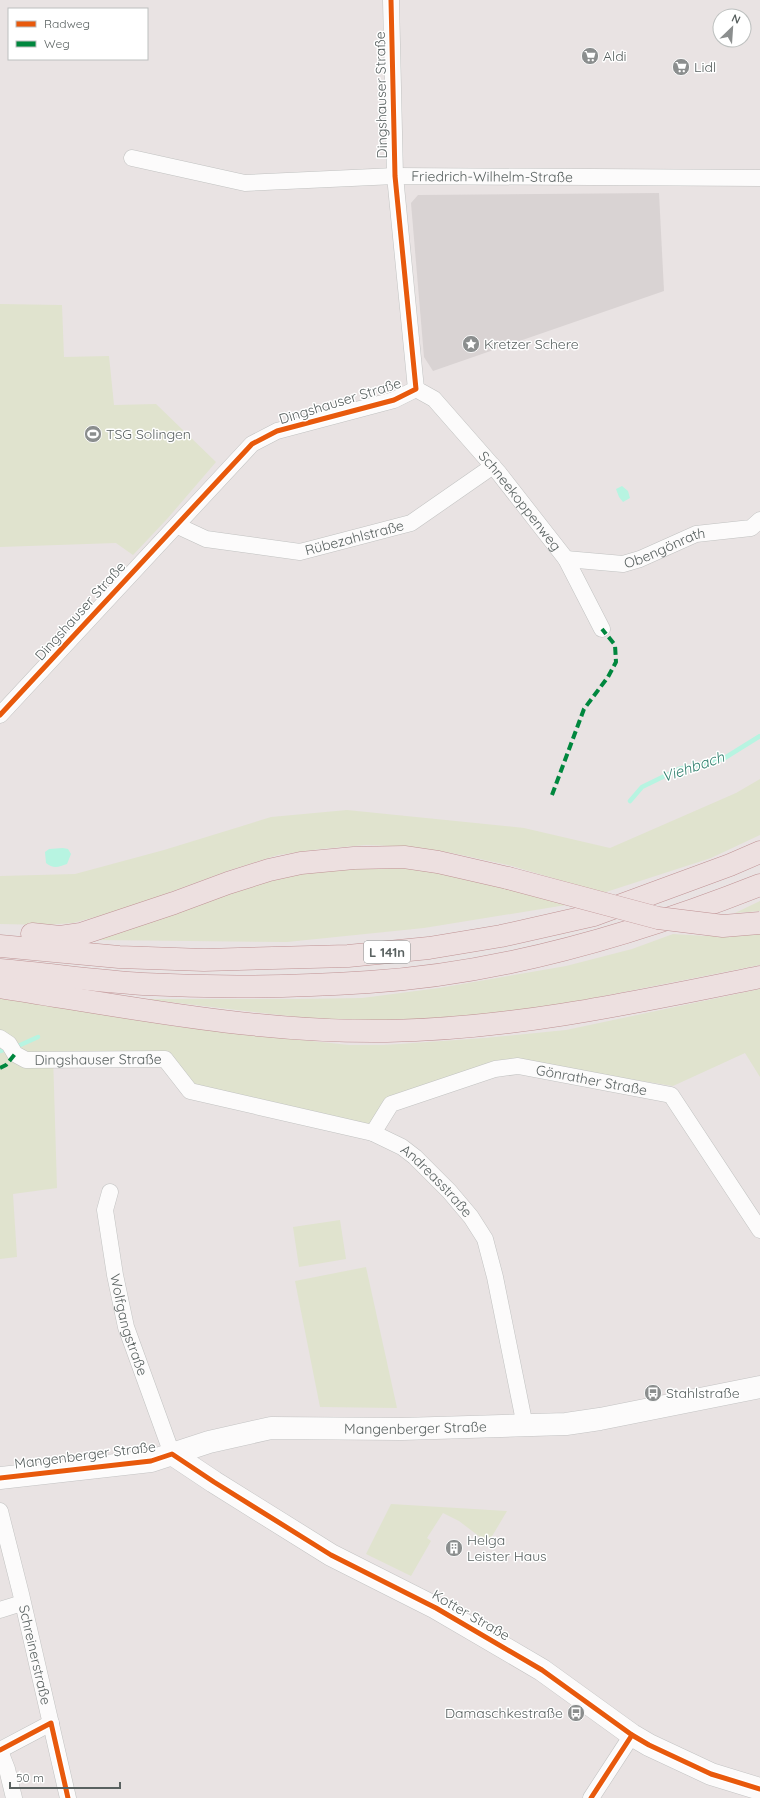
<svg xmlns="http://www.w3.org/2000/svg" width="760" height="1798" viewBox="0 0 760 1798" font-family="Quicksand,sans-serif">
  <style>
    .industrial { fill: #d9d3d3 }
    .green { fill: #e0e3ce }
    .water { fill: #b7f4e1 }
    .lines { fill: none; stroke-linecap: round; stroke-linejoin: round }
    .stream { stroke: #b7f4e1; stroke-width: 4.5 }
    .street-casing { stroke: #c1c2c1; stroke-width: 17 }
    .secondary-casing { stroke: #c3c3c3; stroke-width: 23 }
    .highway-casing { stroke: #bf9294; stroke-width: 23 }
    .street { stroke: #fcfbfb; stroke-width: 16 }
    .secondary { stroke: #fcfbfb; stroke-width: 22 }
    .highway { stroke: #ede0e0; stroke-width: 22 }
    .highway-bridge-casing { stroke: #bf9294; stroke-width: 23; stroke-linecap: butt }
    .highway-bridge { stroke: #ede0e0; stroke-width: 22 }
    .quiet { stroke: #00873e; stroke-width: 4; stroke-dasharray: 8 4; stroke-linecap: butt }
    .cycleway-casing { stroke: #fff; stroke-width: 8 }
    .cycleway { stroke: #e8590c; stroke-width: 5 }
    .labels { text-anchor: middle; stroke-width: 3; stroke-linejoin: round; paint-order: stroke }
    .shield { fill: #fff; stroke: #8b9090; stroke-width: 1 }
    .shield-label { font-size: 13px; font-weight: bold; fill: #596160 }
    .poi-label { font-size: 14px; fill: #596160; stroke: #fff; text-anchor: start }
    .street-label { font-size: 14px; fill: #596160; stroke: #fff }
    .water-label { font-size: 15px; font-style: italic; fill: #33816f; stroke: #fff }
  </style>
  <rect width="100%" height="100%" fill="#e9e3e3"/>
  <!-- industrial -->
  <path class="industrial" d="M659,193L664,291L433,371L424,357L411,203L418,195Z"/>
  <!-- green -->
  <g class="green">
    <path d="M0,304L62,305L64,357L109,356L114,405L156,404L216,462L167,519L133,555L116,543L0,547Z"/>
    <path d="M760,779V835L711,858L603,893L512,866L452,853L412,847L366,845L320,849L278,855L230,870L125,909L73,923L46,925L0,924V876L75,874L164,850L271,817L347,810L524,828L610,848L736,793Z"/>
    <path d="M351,866H408L506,887L566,905L424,928L287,942L97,940L235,888L295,873Z"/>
    <path d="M760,901V911L735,913Z"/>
    <path d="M760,933V965L563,1004L439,1021L314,1019L144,999H297L362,998L439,988L566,966L632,949L673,934L706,936Z"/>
    <path d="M760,989V1077L745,1053L673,1086L517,1061L391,1097L372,1129L194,1086L170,1053L53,1055L57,1188L13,1194L17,1257L0,1259V997L181,1027L349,1045H384L485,1038L566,1030Z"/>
    <path d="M340,1220L346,1259L299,1267L293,1227Z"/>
    <path d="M366,1267L397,1408L320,1407L295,1281Z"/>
    <path d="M391,1504L507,1511L488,1543L459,1521L443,1513L427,1538L431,1541L411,1576L366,1554Z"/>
  </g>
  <!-- water -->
  <g class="water">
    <path d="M622,486L628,491L630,498L623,502L619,497L616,489Z"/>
    <path d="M63,848L68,849L71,854L67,864C59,867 53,869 46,863L45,852L49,849Z"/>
  </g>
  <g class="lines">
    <!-- stream -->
    <g class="stream">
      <path d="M630,801L642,787L679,769L723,759L760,736"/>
      <path d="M18,1046L38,1037"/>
      <path d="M0,1051L3,1050"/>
    </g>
    <defs>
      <g id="street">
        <path id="s1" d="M132,158L245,183L395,176L760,178"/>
        <path id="s2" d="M416,389L434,399L498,472L566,559L602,629"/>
        <path id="s3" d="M178,526L206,539L300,552L411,523L493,466"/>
        <path id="s4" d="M566,559L623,564L640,559L696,534L751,528L760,520"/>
        <path d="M0,715L252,444L277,431L394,400L416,389L395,176L391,0"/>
        <path id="s5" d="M0,1038L9,1044L15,1054L26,1060L165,1059L190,1091L373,1133L402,1147L415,1157L449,1191L471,1217L485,1239L495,1277L525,1426"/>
        <path id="s6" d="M373,1133L391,1104L495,1069L518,1066L671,1095L760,1230"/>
        <path id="s7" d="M110,1192L105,1210L115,1275L126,1327L172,1454"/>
        <path id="s8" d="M0,1511L21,1594L68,1798"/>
        <path d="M0,1610L22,1603"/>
        <path d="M0,1750L51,1723"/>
        <path d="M0,1751L7,1769L14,1798"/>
        <path d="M591,1798L632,1735"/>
      </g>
      <g id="secondary">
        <path d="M172,1454L214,1482L331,1555L436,1608L542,1670L632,1735L649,1745L711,1774L760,1789"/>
        <path id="s9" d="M0,1478L151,1461L209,1442L271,1428L402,1429L566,1424L600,1419L760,1387"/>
      </g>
      <g id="highway">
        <path d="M32,934L60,937L81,934L174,903L228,883L269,870L301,863L354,858L404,857L438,862L508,878"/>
        <path d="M0,946L119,957L204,960L348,956L429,948L501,936L594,915L730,865L760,852"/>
        <path d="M0,970C48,974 96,981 143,984C218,988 294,987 369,982C502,974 636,934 760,885"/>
        <path d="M0,987C128,1007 257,1033 387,1031C513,1029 637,1002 760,977"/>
      </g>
    </defs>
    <!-- street casing -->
    <use href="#street" class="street-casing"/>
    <!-- secondary casing -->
    <use href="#secondary" class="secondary-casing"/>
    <!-- highway casing -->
    <use href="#highway" class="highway-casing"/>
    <!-- street -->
    <use href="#street" class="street"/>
    <!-- secondary -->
    <use href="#secondary" class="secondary"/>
    <!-- highway -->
    <use href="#highway" class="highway"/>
    <defs>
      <path id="highway-bridge" d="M508,878L658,918L723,926L760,923"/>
    </defs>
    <!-- highway-bridge casing -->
    <use href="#highway-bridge" class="highway-bridge-casing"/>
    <!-- highway-bridge -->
    <use href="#highway-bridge" class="highway-bridge"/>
    <!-- quiet -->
    <g class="quiet">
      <path d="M552,795L584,709L608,677L616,662L615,645L602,629"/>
      <path d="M0,1068L6,1065L15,1054"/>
    </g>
    <defs>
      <g id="cycleway">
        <path d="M0,715L252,444L277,431L394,400L416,389L395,176L391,0"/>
        <path d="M0,1478L151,1461L172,1454L214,1482L331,1555L436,1608L542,1670L632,1735L649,1745L711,1774L760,1789"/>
        <path d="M0,1750L51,1723L68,1798"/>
        <path d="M591,1798L632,1735"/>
      </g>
    </defs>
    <!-- cycleway casing -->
    <use href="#cycleway" class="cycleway-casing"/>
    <!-- cycleway -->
    <use href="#cycleway" class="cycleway"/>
  </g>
  <!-- icons -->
  <defs>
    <symbol id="supermarket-disc" viewBox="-11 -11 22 22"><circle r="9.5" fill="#8b8e8e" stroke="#fff"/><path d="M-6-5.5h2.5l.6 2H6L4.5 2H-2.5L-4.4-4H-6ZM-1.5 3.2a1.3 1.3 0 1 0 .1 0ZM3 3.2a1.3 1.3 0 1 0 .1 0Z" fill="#fff"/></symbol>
    <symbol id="sight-disc" viewBox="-11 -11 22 22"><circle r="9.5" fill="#8b8e8e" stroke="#fff"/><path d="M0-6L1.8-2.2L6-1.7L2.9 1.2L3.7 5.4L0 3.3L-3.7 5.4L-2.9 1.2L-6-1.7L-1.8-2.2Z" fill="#fff"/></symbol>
    <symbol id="stadium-disc" viewBox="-11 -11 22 22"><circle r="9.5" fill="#8b8e8e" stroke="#fff"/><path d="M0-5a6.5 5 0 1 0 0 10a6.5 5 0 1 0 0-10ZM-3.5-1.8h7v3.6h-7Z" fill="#fff"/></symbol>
    <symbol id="bus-disc" viewBox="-11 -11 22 22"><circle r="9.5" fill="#8b8e8e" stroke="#fff"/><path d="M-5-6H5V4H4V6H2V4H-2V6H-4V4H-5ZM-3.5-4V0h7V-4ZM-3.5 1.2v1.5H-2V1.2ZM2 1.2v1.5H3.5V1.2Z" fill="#fff"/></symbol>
    <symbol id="building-disc" viewBox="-11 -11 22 22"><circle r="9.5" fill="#8b8e8e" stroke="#fff"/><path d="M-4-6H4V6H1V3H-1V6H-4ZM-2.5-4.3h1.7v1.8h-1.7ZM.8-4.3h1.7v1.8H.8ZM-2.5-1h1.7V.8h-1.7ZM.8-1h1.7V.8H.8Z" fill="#fff"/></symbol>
  </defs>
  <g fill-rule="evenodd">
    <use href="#supermarket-disc" x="580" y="46" width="20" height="20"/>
    <use href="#supermarket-disc" x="671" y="57" width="20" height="20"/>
    <use href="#sight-disc" x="461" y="334" width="20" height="20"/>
    <use href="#stadium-disc" x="83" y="424" width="20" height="20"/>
    <use href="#bus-disc" x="643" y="1383" width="20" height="20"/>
    <use href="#building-disc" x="444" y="1538" width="20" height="20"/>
    <use href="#bus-disc" x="566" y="1703" width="20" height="20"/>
  </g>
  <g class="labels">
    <!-- shield labels -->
    <rect class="shield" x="364" y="941" width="46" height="22" rx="3"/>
    <g class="shield-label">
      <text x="387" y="957">L 141n</text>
    </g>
    <!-- poi labels -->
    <g class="poi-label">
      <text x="603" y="61">Aldi</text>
      <text x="694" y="72">Lidl</text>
      <text x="484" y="349">Kretzer Schere</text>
      <text x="106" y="439">TSG Solingen</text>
      <text x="666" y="1398">Stahlstraße</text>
      <text x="467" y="1545">Helga<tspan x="467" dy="16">Leister Haus</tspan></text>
      <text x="563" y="1718" text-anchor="end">Damaschkestraße</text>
    </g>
    <!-- street labels -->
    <g class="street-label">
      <text transform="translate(381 95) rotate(-91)" y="5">Dingshauser Straße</text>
      <text dy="5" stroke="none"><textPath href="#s1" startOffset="363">Friedrich-Wilhelm-Straße</textPath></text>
      <text transform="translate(340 401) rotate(-17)" y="5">Dingshauser Straße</text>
      <text dy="5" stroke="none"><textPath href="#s2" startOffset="154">Schneekoppenweg</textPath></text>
      <text dy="5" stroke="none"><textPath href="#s3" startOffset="182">Rübezahlstraße</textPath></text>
      <text dy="5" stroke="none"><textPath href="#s4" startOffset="102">Obengönrath</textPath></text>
      <text transform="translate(80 611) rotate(-48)" y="5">Dingshauser Straße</text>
      <text dy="5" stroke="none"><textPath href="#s5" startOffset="107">Dingshauser Straße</textPath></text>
      <text dy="5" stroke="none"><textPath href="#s6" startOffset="242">Gönrather Straße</textPath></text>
      <text dy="5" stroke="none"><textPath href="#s5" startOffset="483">Andreasstraße</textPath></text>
      <text dy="5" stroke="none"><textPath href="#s7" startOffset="136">Wolfgangstraße</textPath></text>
      <text dy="5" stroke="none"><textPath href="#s9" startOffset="421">Mangenberger Straße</textPath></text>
      <text transform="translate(85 1455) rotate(-7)" y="5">Mangenberger Straße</text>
      <text transform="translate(471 1615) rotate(30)" y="5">Kotter Straße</text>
      <text dy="5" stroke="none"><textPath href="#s8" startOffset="148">Schreinerstraße</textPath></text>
    </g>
    <!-- water labels -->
    <g class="water-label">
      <text transform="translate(693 767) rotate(-19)" y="5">Viehbach</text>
    </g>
  </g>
  <!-- legend -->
  <rect x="8" y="8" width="140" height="52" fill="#ffffff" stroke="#bdc0bf"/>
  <rect x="16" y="21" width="20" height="6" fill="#e8590c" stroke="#bdc0bf"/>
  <text x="44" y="28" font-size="12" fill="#596160">Radweg</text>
  <rect x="16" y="41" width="20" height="6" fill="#00873e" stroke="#bdc0bf"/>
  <text x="44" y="48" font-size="12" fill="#596160">Weg</text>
  <!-- north arrow -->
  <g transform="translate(732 28) rotate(25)"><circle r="19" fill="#ffffff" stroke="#bdc0bf"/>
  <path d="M0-3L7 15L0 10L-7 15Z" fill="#8b8e8e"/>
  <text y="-6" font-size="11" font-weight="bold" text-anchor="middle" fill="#596160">N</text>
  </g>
  <!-- scale -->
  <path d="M10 1782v6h110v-6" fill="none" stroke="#596160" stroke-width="2"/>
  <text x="16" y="1782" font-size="12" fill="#596160" stroke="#ffffff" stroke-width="3" paint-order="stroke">50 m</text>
</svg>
